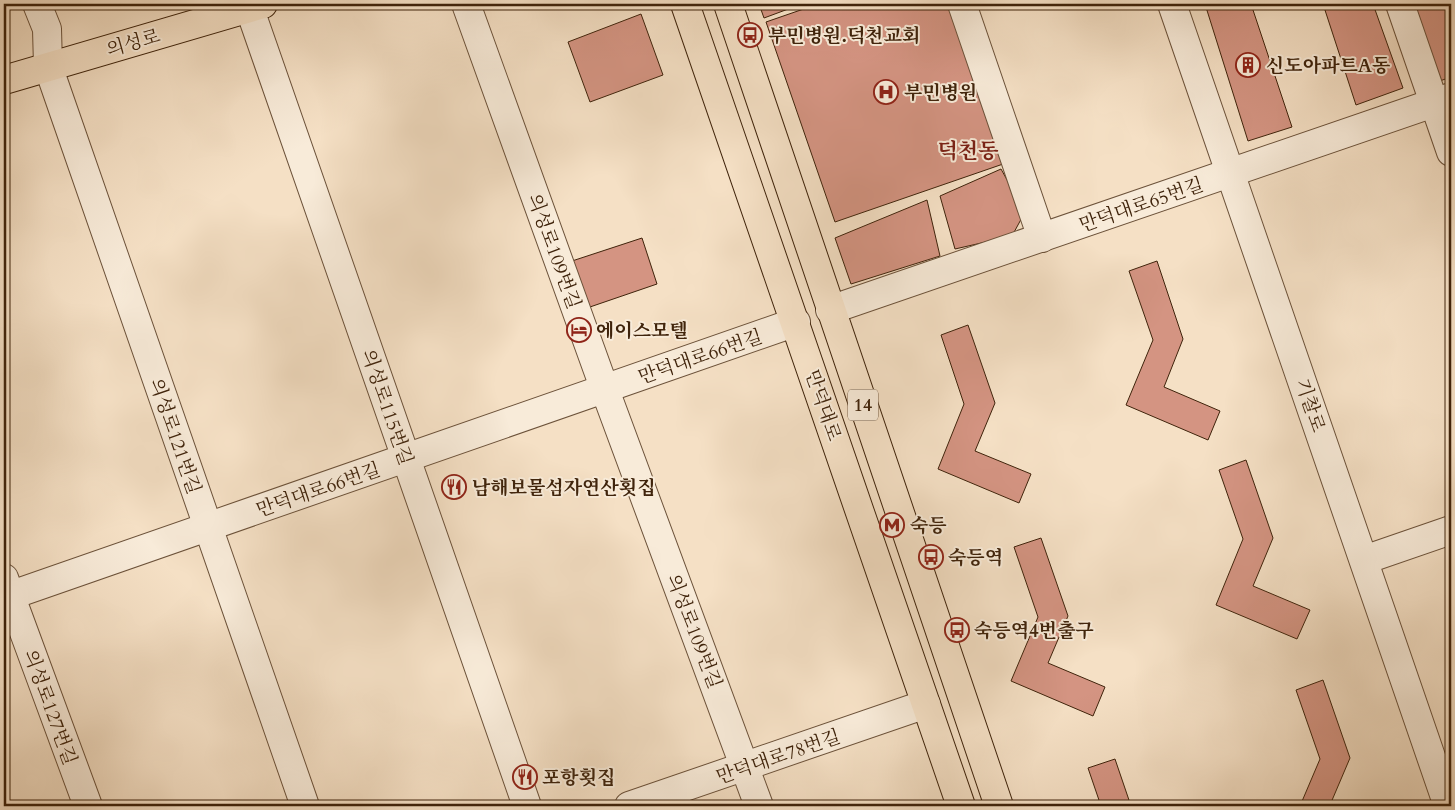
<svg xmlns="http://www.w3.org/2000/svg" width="1455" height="810" viewBox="0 0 1455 810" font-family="Cardo,'Noto Serif KR',serif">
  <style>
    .building { fill: #d49482; stroke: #3f230b }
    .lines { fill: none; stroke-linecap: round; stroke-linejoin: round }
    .minor-casing { stroke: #6c523a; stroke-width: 30 }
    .major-casing { stroke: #3f230b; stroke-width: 30 }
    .minor { stroke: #f8ebd9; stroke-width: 28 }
    .major { stroke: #f5e0c5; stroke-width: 28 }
    .labels { text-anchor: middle; stroke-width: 4; stroke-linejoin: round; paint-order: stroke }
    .shield { fill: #f8ebd9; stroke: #765f49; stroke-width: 1 }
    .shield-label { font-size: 18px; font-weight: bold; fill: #3f230b }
    .poi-label { font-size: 19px; font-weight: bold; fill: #3f230b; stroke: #f8ebd9; text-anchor: start }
    .street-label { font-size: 19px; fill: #3f230b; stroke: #f8ebd9 }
    .quarter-label { font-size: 21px; font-weight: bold; fill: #7a1f14; stroke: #f8ebd9 }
  </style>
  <rect width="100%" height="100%" fill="#f5e0c5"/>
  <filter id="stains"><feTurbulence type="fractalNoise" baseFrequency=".004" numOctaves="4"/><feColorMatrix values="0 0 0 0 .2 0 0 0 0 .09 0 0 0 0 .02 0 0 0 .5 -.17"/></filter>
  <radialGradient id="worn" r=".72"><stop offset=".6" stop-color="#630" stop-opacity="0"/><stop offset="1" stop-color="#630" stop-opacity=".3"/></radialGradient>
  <!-- building -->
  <g class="building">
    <path d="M759,4H799V5L764,18Z"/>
    <path d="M818,4H952L1006,163L835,222L766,22Z"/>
    <path d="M1205,4H1251L1292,127L1248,141Z"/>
    <path d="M1323,4H1373L1403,88L1356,105Z"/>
    <path d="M1411,4H1451V77L1437,82Z"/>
    <path d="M641,14L663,75L590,102L568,42Z"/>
    <path d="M1001,169L1025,212L1012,236L955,249L940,196Z"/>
    <path d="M927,200L940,256L851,284L835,238Z"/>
    <path d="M642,238L657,284L587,308L572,261Z"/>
    <path d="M1157,261L1183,339L1164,387L1220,411L1208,440L1126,405L1153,340L1129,271Z"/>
    <path d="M968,325L995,403L975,451L1031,474L1019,503L938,469L964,404L941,335Z"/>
    <path d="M1246,460L1273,538L1253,586L1310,610L1297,639L1216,605L1243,539L1219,470Z"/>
    <path d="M1041,538L1068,616L1048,663L1105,687L1093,716L1011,681L1038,617L1014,547Z"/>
    <path d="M1323,680L1350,758L1330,805L1332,806H1300L1320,759L1296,690Z"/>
    <path d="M1115,759L1131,806H1101L1088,768Z"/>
  </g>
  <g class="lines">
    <defs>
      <g id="minor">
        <path d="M37,4L47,29L48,66L305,806"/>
        <path d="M248,4L527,806"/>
        <path d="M466,4L605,390L759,806"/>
        <path d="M962,4L1042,238"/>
        <path d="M1172,4L1448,806"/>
        <path d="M1400,4L1451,152"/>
        <path d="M830,310L1451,97"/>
        <path d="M1364,560L1451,530"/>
        <path d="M4,578L88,806"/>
        <path d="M9,596L796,322"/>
        <path d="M629,806L926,704"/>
      </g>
      <g id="major">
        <path d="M685,4L961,806"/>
        <path d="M728,4L999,806"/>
        <path d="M4,80L263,4"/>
      </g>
    </defs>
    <!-- minor casing -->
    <use href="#minor" class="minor-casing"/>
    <!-- major casing -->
    <use href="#major" class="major-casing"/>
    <!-- minor -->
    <use href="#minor" class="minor"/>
    <!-- major -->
    <use href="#major" class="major"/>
  </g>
  <!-- icons -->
  <defs>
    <symbol id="bus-ring" viewBox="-11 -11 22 22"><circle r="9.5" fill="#f8ebd9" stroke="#8f2418" stroke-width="1.5"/><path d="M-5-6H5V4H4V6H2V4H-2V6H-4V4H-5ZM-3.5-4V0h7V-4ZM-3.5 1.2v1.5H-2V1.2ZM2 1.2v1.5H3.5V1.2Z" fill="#8f2418"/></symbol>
    <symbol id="building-ring" viewBox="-11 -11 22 22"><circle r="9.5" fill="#f8ebd9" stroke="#8f2418" stroke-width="1.5"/><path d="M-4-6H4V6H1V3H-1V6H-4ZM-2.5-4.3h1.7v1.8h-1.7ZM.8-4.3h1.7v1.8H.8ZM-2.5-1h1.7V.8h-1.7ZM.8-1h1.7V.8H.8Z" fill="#8f2418"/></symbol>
    <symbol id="hospital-ring" viewBox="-11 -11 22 22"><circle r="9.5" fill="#f8ebd9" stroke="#8f2418" stroke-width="1.5"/><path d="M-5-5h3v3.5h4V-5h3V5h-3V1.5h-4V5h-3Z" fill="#8f2418"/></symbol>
    <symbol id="hotel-ring" viewBox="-11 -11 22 22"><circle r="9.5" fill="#f8ebd9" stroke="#8f2418" stroke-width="1.5"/><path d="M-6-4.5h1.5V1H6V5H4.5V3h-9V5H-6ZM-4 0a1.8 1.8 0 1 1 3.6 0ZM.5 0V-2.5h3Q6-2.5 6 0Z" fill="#8f2418"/></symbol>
    <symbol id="restaurant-ring" viewBox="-11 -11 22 22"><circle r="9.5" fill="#f8ebd9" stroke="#8f2418" stroke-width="1.5"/><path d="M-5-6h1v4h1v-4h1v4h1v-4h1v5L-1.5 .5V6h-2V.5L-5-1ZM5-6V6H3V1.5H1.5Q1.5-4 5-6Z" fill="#8f2418"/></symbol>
    <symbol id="metro-ring" viewBox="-11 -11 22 22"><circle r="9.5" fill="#f8ebd9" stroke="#8f2418" stroke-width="1.5"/><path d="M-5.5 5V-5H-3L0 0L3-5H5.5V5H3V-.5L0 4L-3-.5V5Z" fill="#8f2418"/></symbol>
  </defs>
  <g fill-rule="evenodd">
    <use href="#bus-ring" x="736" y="21" width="28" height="28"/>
    <use href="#building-ring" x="1234" y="51" width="28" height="28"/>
    <use href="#hospital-ring" x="872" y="78" width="28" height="28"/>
    <use href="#hotel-ring" x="565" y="316" width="28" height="28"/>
    <use href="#restaurant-ring" x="440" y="473" width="28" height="28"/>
    <use href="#metro-ring" x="878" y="511" width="28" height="28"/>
    <use href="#bus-ring" x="917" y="543" width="28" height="28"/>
    <use href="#bus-ring" x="943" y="616" width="28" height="28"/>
    <use href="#restaurant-ring" x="511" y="763" width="28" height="28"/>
  </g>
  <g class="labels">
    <!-- shield labels -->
    <rect class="shield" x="848" y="389.5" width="30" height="31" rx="4"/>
    <g class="shield-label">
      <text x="863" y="411">14</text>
    </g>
    <!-- poi labels -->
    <g class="poi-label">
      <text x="768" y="42">부민병원.덕천교회</text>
      <text x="1266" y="72">신도아파트A동</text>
      <text x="904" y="99">부민병원</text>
      <text x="596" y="337">에이스모텔</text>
      <text x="472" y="494">남해보물섬자연산횟집</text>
      <text x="910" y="532">숙등</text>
      <text x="948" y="564">숙등역</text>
      <text x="974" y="637">숙등역4번출구</text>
      <text x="542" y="784">포항횟집</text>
    </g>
    <!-- street labels -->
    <g class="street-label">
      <text transform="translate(133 42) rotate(-16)" y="7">의성로</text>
      <text transform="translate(1141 204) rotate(-19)" y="7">만덕대로65번길</text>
      <text transform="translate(555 251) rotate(70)" y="7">의성로109번길</text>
      <text transform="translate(700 356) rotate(-19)" y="7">만덕대로66번길</text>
      <text transform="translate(824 405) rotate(71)" y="7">만덕대로</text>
      <text transform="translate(1311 405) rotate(71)" y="7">기찰로</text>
      <text transform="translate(388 407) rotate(71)" y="7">의성로115번길</text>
      <text transform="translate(176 436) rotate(71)" y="7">의성로121번길</text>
      <text transform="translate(318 489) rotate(-19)" y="7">만덕대로66번길</text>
      <text transform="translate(695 631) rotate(69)" y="7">의성로109번길</text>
      <text transform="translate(51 707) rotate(70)" y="7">의성로127번길</text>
      <text transform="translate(778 756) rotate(-19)" y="7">만덕대로78번길</text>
    </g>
    <!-- quarter labels -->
    <g class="quarter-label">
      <text x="968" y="158">덕천동</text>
    </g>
  </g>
  <!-- margin -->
  <rect width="1455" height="810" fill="none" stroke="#f5e0c5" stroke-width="20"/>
  <rect x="5" y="5" width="1445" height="800" fill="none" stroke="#3f230b" stroke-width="2.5"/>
  <rect x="10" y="10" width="1435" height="790" fill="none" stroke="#3f230b"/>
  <rect width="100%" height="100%" filter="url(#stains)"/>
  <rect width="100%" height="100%" fill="url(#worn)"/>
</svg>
